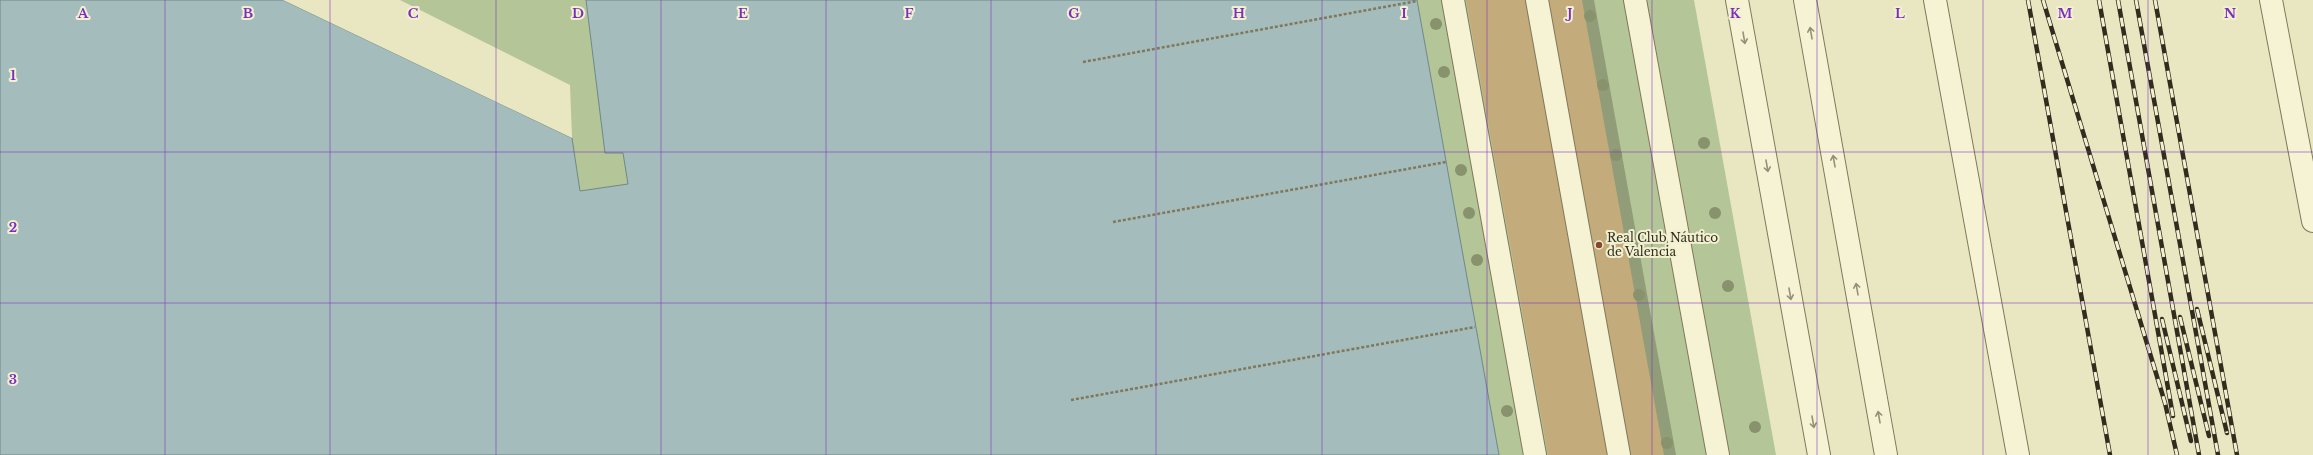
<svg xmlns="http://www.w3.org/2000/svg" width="2313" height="455" viewBox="0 0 2313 455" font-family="'Libre Baskerville',serif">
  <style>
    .green { fill: #b4c597 }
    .water { fill: #a4bcbb; stroke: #6c8888 }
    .pier { fill: #e9e7c2 }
    .shadow { fill: #0003 }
    .building { fill: #c3ab7b }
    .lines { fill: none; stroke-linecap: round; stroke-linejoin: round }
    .minor-casing { stroke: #81785b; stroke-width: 24 }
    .path { stroke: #81785b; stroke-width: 2.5; stroke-dasharray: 3 2; stroke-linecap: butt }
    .minor { stroke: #f5f3d4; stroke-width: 22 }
    .rail-casing { stroke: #322c1e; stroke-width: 4.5 }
    .rail { stroke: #f1f0d0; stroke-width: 3; stroke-dasharray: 9; stroke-linecap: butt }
    .tree { fill: #88926c }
    .oneway { stroke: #949079 }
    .grid { fill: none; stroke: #7b2cbf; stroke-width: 1; stroke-opacity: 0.55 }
    .poi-dot { fill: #894631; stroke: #f1f0d0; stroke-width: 1.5 }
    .labels { text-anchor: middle; stroke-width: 4; stroke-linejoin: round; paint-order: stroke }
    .poi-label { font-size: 12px; fill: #322c1e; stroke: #f1f0d0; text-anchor: start }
    .grid-label { font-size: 13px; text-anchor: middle; font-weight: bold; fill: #7b2cbf; stroke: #f1f0d0; stroke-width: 4; stroke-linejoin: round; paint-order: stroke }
  </style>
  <rect width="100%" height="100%" fill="#e9e7c2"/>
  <!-- green -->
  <g class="green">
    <path d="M400,0H586L605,152L623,153L628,184L580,191L572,138L570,85Z"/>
    <path d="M1417,0H1694L1776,455H1499Z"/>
  </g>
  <!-- water -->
  <path class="water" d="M0,0H283L572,138L580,191L628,184L623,153H605L586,0H1417L1499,455H0Z"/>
  <!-- pier -->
  <path class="pier" d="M283,0H287L572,136V138Z"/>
  <!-- shadow -->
  <path class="shadow" d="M1467,0H1594L1676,455H1549Z"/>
  <!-- building -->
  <path class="building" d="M1466,0H1582L1664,455H1548Z"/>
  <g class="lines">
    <defs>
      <g id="minor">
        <path d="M1453,0L1535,455"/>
        <path d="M1537,0L1619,455"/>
        <path d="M1635,0L1718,455"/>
        <path d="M1737,0L1819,455"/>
        <path d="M1805,0L1886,455"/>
        <path d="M1935,0L2018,455"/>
        <path d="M2271,0L2313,221"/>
      </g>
    </defs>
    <!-- minor casing -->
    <use href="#minor" class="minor-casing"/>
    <!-- path -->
    <g class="path">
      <path d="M1083,62L1417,1"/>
      <path d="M1113,222L1446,162"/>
      <path d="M1071,400L1475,327"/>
    </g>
    <!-- minor -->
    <use href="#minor" class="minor"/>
    <defs>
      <g id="rail">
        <path d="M2028,0L2110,455"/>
        <path d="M2043,0L2165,403L2177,455"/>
        <path d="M2099,0L2173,416"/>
        <path d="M2118,0L2199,455"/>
        <path d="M2136,0L2218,455"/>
        <path d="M2155,0L2237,455"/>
        <path d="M2197,309L2227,433"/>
        <path d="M2180,317L2209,436"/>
        <path d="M2162,319L2191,441"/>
      </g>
    </defs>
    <!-- rail casing -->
    <use href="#rail" class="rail-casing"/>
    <!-- rail -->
    <use href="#rail" class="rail"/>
  </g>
  <!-- trees -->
  <g class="tree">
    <circle cx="1590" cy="16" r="6"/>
    <circle cx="1436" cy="24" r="6"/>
    <circle cx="1444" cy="72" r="6"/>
    <circle cx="1603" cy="85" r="6"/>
    <circle cx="1704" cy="143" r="6"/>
    <circle cx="1616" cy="155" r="6"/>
    <circle cx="1461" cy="170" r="6"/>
    <circle cx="1469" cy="213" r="6"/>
    <circle cx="1715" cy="213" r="6"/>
    <circle cx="1477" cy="260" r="6"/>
    <circle cx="1728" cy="286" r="6"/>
    <circle cx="1639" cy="295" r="6"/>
    <circle cx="1507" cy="411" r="6"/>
    <circle cx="1755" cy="427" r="6"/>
    <circle cx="1667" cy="443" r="6"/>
  </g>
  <!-- one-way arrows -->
  <defs><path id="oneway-shaft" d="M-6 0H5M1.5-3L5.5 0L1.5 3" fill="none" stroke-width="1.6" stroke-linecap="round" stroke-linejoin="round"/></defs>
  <g class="oneway">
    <use href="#oneway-shaft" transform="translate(1811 33) rotate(-100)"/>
    <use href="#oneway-shaft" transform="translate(1744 38) rotate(80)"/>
    <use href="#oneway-shaft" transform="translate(1834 161) rotate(-100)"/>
    <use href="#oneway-shaft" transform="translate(1767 166) rotate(80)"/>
    <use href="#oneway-shaft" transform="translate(1857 289) rotate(-100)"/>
    <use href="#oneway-shaft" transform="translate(1790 294) rotate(80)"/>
    <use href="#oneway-shaft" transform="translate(1879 417) rotate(-100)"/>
    <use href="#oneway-shaft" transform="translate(1813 422) rotate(80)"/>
  </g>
  <!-- grid -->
  <path class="grid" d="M165,0V455M330,0V455M496,0V455M661,0V455M826,0V455M991,0V455M1156,0V455M1322,0V455M1487,0V455M1652,0V455M1817,0V455M1983,0V455M2148,0V455M0,152H2313M0,303H2313"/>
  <!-- markers -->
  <circle class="poi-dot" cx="1599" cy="245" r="4"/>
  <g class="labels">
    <!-- poi labels -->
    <g class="poi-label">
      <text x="1607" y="242">Real Club Náutico<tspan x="1607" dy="14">de Valencia</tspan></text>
    </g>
  </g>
  <g class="grid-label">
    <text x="83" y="18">A</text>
    <text x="248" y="18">B</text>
    <text x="413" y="18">C</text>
    <text x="578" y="18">D</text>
    <text x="743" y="18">E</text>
    <text x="909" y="18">F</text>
    <text x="1074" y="18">G</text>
    <text x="1239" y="18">H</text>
    <text x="1404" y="18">I</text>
    <text x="1570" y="18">J</text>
    <text x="1735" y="18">K</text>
    <text x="1900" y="18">L</text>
    <text x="2065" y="18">M</text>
    <text x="2230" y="18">N</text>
    <text x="13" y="80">1</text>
    <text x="13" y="232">2</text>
    <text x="13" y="384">3</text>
  </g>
</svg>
